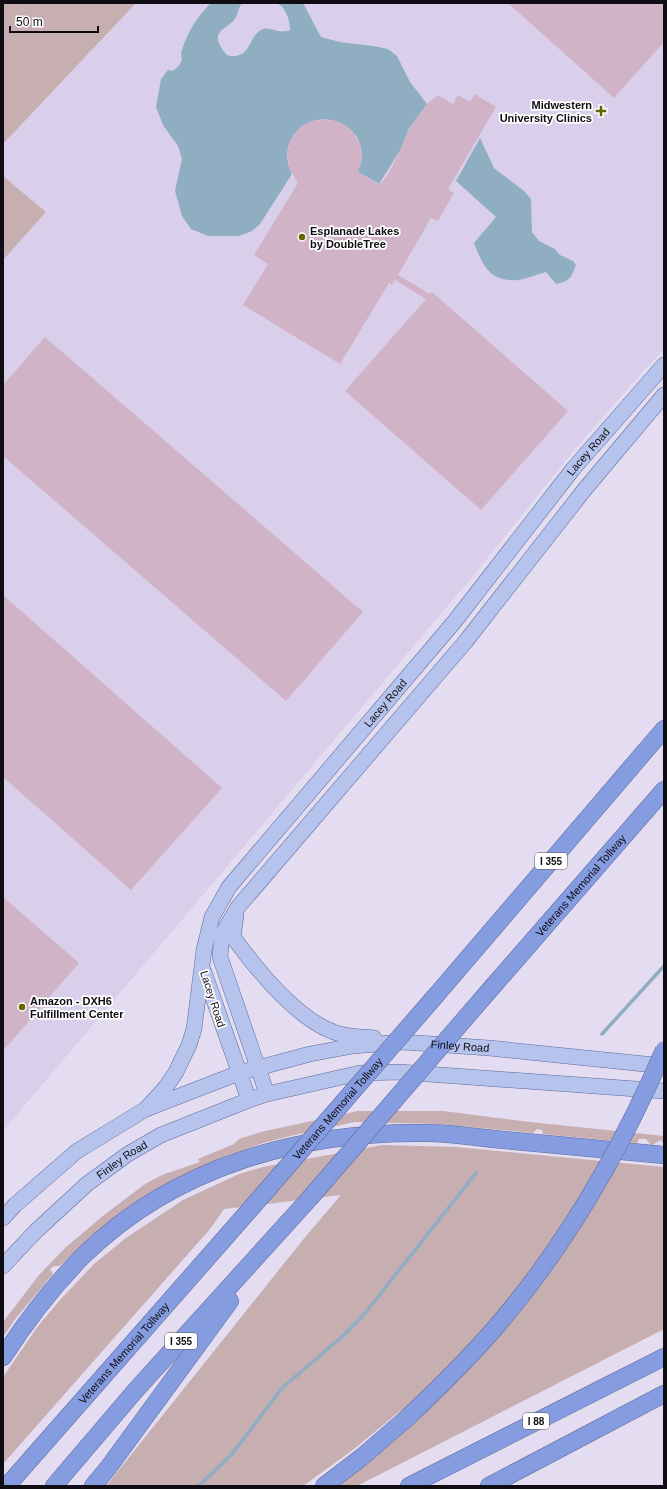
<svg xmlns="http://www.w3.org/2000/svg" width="667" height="1489" viewBox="0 0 667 1489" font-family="Arial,sans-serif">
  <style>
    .built { fill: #d9cfea }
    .green { fill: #c6aeb1 }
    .water { fill: #8faec2 }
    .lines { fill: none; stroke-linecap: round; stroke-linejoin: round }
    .stream { stroke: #8faec2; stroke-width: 3.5 }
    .building { fill: #d1b3c8 }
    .major-casing { stroke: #5c6a99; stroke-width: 16 }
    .highway-casing { stroke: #5c6a99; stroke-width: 18 }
    .major { stroke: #b6c4ed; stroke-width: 15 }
    .highway { stroke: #869ce1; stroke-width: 17 }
    .highway-bridge-casing { stroke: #5c6a99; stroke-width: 18; stroke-linecap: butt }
    .highway-bridge { stroke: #869ce1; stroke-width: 17 }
    .poi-dot { fill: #656500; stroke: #fff; stroke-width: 1.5 }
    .labels { text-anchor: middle; stroke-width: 3.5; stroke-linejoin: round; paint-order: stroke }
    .shield { fill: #fff; stroke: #57565a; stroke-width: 1 }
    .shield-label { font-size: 10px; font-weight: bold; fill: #0f0d13 }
    .poi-label { font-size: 11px; font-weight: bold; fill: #0f0d13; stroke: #fff; text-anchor: start }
    .street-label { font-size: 11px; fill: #0f0d13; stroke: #fff }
  </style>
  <rect width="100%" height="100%" fill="#e4dcf0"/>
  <!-- built -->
  <path class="built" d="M136,3H664V350L645,369L575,449L473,576L3,1131V260L46,212L3,176V144Z"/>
  <!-- green -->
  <g class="green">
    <path d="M3,3H136L3,144Z"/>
    <path d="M3,176L46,212L3,260Z"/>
    <path d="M358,1111H443L530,1122L664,1136V1145L661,1140L652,1145L650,1144L646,1139H639L637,1143L543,1134L542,1130L537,1129L533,1133L439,1124L355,1122L290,1136L263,1143L226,1156L167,1184L100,1230L60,1266H54L50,1269L53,1274L16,1318L3,1337V1322L39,1275L65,1248L104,1215L145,1184L162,1175L200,1162L198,1159L234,1144L239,1139L261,1132Z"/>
    <path d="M382,1145L456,1147L664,1167V1329L357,1486H334L412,1423L400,1411L354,1449L303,1486H106L306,1236L341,1195L224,1209L210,1229L3,1464V1377L38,1326L60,1300L94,1264L126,1238L183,1200L239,1174L263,1167Z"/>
  </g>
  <!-- water -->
  <g class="water">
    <path d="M211,3H242C238,8 238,15 234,20C227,28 212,32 220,45C222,49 224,52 227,55C231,57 238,56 242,54C251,48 251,36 261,30C269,25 279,35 290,30C290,22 286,7 278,4C274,3 271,4 268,3H303L321,37L340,42L373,46L388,49L397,56L410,82L427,104L409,129L401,149L379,184L358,172C359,168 362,162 362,157C362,113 299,105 288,148C286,157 288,166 292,174L260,224L252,231L239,236H208L191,229L182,216L175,191L182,159L178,146L163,125L156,107L161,79L168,70L173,71C176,68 181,65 182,59C182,56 180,54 182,50C187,33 198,15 211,3Z"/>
    <path d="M480,138L494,168L524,191L531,199L532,232L539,241L555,249L560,255L573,261L576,265C571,278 570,281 556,284L546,272C537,274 527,279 518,280C490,282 483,266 474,243L496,217L456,181Z"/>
  </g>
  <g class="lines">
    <!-- stream -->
    <g class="stream">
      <path d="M602,1034L664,966"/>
      <path d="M199,1486L232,1454L282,1388L344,1335L366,1312L476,1173"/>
    </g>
  </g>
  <!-- building -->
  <g class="building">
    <path d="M508,3H660L664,6V42L614,98Z"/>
    <path d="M475,94L496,107L448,189L454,193L438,221L431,218L398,275L430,294L432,292L568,411L481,510L345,391L426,299L395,280L392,285L389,283L340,364L243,305L268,264L254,255L298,183L289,168L287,154L290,140L299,128L312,121L326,119L340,122L352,131L360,144L362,158L358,172L379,185L387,176L401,149L409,129L427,104L438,95L453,104L458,95L470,102Z"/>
    <path d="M45,337L363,612L286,701L3,456V385Z"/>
    <path d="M3,595L222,788L131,890L3,777Z"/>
    <path d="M3,897L79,963L3,1051Z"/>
  </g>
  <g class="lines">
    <defs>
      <g id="major">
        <path d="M236,916L233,937C257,970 299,1023 340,1034C351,1037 363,1037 374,1038"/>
        <path d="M204,972L249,1100"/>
        <path d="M267,1094L220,957L222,934L238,907L466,641L585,489L664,395"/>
        <path id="s1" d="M146,1109L166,1087L176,1072L189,1045L194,1029L204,950L212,917L229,887L455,621L573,469L664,365"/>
        <path id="s2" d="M3,1218L15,1205L77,1151L146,1109L239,1073L310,1054L353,1046L403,1042L489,1048L664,1066"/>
        <path id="s3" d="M3,1266L36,1231L87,1184L128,1154L161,1135L249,1100L267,1094L360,1073L400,1072L664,1091"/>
      </g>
      <g id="highway">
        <path id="s4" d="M494,985L664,790"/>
        <path d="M438,993L664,729"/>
        <path d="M3,1357C27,1320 53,1286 84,1255C175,1166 302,1131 426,1133C452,1133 479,1138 504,1140C558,1145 611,1150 664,1155"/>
        <path id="s5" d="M7,1486L253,1206"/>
        <path d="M54,1486L135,1391L310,1198"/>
        <path d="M93,1486L108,1468L230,1301"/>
        <path d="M324,1486L362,1457L407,1418"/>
        <path d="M409,1486L664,1357"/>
        <path d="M489,1486L664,1394"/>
      </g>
    </defs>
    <!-- major casing -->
    <use href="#major" class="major-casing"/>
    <!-- highway casing -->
    <use href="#highway" class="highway-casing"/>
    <!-- major -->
    <use href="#major" class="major"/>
    <!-- highway -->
    <use href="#highway" class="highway"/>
    <defs>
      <g id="highway-bridge">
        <path d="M310,1198L494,985"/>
        <path id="s6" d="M253,1206L438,993"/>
        <path d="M407,1418C438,1389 468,1359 496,1327C567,1244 621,1150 664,1050"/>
      </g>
    </defs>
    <!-- highway-bridge casing -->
    <use href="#highway-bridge" class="highway-bridge-casing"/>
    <!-- highway-bridge -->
    <use href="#highway-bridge" class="highway-bridge"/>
  </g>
  <!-- markers -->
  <g class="poi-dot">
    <path d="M599 105h4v4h4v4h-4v4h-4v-4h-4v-4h4z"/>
    <circle cx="302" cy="237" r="4"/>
    <circle cx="22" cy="1007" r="4"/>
  </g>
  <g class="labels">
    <!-- shield labels -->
    <g class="shield">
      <rect x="535" y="853" width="32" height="16" rx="3"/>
      <rect x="165" y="1333" width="32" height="16" rx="3"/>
      <rect x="523" y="1413" width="26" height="16" rx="3"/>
    </g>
    <g class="shield-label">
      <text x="551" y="865">I 355</text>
      <text x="181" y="1345">I 355</text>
      <text x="536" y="1425">I 88</text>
    </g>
    <!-- poi labels -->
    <g class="poi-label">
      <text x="592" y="109" text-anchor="end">Midwestern<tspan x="592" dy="13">University Clinics</tspan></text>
      <text x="310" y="235">Esplanade Lakes<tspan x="310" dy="13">by DoubleTree</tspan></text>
      <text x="30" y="1005">Amazon - DXH6<tspan x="30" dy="13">Fulfillment Center</tspan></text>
    </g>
    <!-- street labels -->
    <g class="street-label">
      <text dy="4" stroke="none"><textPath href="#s1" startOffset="807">Lacey Road</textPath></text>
      <text dy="4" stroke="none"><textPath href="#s1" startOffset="484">Lacey Road</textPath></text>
      <text dy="4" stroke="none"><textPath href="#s4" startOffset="132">Veterans Memorial Tollway</textPath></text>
      <text transform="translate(213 999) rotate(72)" y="4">Lacey Road</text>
      <text dy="4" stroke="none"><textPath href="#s2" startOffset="505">Finley Road</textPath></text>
      <text dy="4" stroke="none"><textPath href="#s6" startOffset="129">Veterans Memorial Tollway</textPath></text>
      <text dy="4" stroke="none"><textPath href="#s3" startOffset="160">Finley Road</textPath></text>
      <text dy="4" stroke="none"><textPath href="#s5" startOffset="177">Veterans Memorial Tollway</textPath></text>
    </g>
  </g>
  <!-- border -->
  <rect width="667" height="1489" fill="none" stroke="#0f0d13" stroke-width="8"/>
  <!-- scale -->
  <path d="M10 26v6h88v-6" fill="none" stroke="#0f0d13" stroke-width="2"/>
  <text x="16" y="26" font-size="12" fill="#0f0d13" stroke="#ffffff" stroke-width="3" paint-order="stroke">50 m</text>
</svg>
